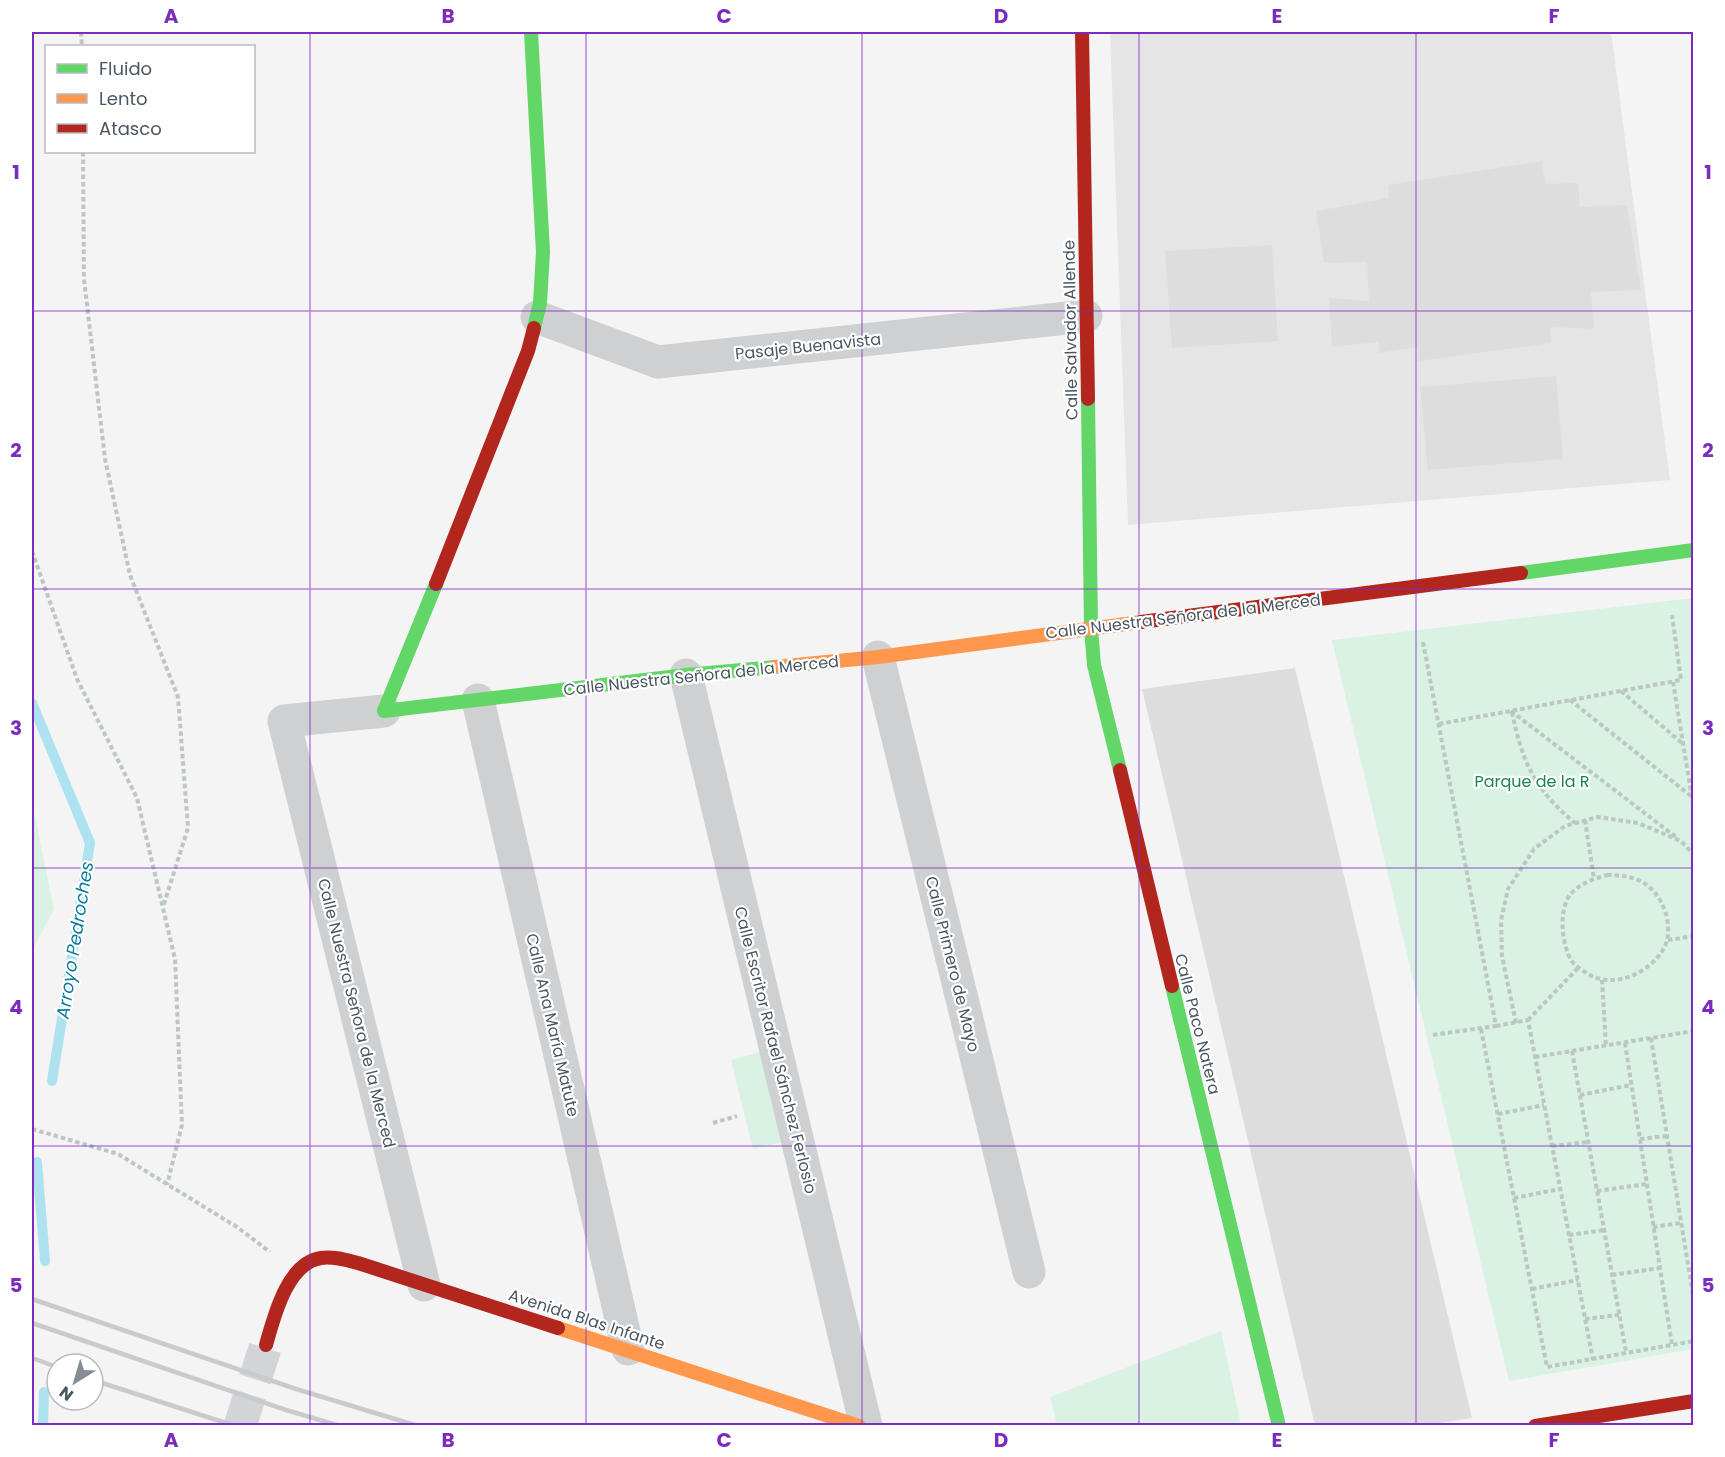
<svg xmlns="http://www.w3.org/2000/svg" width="1725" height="1457" viewBox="0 0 1725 1457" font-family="Poppins,sans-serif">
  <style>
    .education { fill: #e6e5e6 }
    .green { fill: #d9f2e3 }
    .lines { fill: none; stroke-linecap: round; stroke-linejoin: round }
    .stream { stroke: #aee2f0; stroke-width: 10 }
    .building { fill: #ddddde }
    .secondary-tunnel { stroke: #d2d4d7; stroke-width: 33; stroke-dasharray: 33 16; stroke-linecap: butt }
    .path { stroke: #bcc7c4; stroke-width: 4; stroke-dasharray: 4.5 3; stroke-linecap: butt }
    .street { stroke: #ced0d2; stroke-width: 33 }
    .fast { stroke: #63d668; stroke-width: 14 }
    .slow { stroke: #ff974d; stroke-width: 14 }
    .jam { stroke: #b3261e; stroke-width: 14 }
    .rail { stroke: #c9cacc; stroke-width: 4.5 }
    .grid { fill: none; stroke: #7b2cbf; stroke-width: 1.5; stroke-opacity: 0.55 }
    .labels { text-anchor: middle; stroke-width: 4.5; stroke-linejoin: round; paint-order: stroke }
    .street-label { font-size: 16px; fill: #4a5661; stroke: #fff }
    .park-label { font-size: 16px; fill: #17864f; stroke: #fff }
    .water-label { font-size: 18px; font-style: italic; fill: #0c7c9b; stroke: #fff }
    .neatline { fill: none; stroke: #7b2cbf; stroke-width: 2 }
    .grid-label { font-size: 20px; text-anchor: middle; font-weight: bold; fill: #7b2cbf }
  </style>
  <rect width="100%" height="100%" fill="#f4f4f4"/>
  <!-- education -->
  <path class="education" d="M1110,32H1611L1670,480L1128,525Z"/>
  <!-- green -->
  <g class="green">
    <path d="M1693,598V1349L1509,1381L1332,640Z"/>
    <path d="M32,802L54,909L32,951Z"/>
    <path d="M764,1051L786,1141L753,1149L731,1060Z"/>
    <path d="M1221,1331L1241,1425H1057L1050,1397Z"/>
  </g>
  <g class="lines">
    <!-- stream -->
    <g class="stream">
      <path d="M32,703L90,843L52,1081"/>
      <path d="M37,1162L45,1261"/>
      <path d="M43,1426L44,1392"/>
    </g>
  </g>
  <!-- building -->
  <g class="building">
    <path d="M1542,161L1545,184L1578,183L1580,207L1627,205L1641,290L1591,292L1594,329L1550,327L1551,343L1419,361L1417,347L1379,353L1378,342L1332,347L1329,298L1369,301L1367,262L1324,263L1316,211L1389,198L1388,185Z"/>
    <path d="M1272,245L1278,341L1172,348L1165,251Z"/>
    <path d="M1556,376L1563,459L1428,470L1420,387Z"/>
    <path d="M1295,668L1472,1418L1420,1426H1315L1142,689Z"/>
  </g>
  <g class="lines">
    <!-- secondary-tunnel -->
    <path class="secondary-tunnel" d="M240,1426L266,1345"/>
    <!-- path -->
    <g class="path">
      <path d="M81,32L82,46"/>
      <path d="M83,152L84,279L105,459L130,575L178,697L188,828L163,907"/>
      <path d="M32,551L77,679L137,798L175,959L182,1125L167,1185"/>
      <path d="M1423,642L1496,1026L1432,1035"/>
      <path d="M1673,682L1694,810"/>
      <path d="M1621,691L1682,743"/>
      <path d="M1570,700L1691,796"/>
      <path d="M1511,711L1676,837"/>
      <path d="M1512,712C1522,762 1535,790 1575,823"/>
      <path d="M1439,724L1681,680L1672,615"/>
      <path d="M1585,820L1594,879"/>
      <path d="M1607,875C1638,875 1656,884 1666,914C1668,921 1669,934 1667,941C1656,972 1612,992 1585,972C1580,969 1574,965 1571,960C1562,944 1559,914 1568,898C1576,884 1594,879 1607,875Z"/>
      <path d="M1668,940L1694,936"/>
      <path d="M1602,980L1606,1046"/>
      <path d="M1528,1020L1579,967"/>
      <path d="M1516,1023L1502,956L1501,920L1508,889L1534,849L1565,826L1598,817L1638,823L1681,841L1694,855"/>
      <path d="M1496,1026L1528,1020L1593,1360"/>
      <path d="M1481,1029L1547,1367L1694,1341"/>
      <path d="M1651,1038L1694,1301"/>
      <path d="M1625,1043L1672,1345"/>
      <path d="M1572,1051L1626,1352"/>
      <path d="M1535,1057L1694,1031"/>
      <path d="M1580,1095L1631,1085"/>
      <path d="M1498,1114L1544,1105"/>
      <path d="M713,1123L737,1116"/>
      <path d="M32,1129L118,1154L237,1227L270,1252"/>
      <path d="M1640,1139L1667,1136"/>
      <path d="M1552,1146L1589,1142"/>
      <path d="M1597,1191L1647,1184"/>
      <path d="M1514,1198L1560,1189"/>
      <path d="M1653,1227L1681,1223"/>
      <path d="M1569,1235L1604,1230"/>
      <path d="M1612,1275L1660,1268"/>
      <path d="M1532,1289L1578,1280"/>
      <path d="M1585,1319L1619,1315"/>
    </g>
    <!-- street -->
    <g class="street">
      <path d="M537,317L658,362L1086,316"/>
      <path d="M878,657L1029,1272"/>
      <path d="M686,675L866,1426"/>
      <path d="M478,700L628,1349"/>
      <path d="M384,711L284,721L424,1285"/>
    </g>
    <!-- fast -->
    <g class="fast">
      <path d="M531,32L543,252L540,303L534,328"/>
      <path d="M1088,399L1091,628L1094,665L1120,770"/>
      <path d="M1521,573L1694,550"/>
      <path d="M436,584L384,711L686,675L775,667"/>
      <path d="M1172,986L1279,1426"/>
    </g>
    <!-- slow -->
    <g class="slow">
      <path d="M775,667L878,657L1141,622"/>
      <path d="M558,1328L859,1426"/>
    </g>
    <!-- jam -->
    <g class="jam">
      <path d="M1082,32L1088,399"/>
      <path d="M436,584L528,351L534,328"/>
      <path d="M1141,622L1521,573"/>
      <path d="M1120,770L1172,986"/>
      <path d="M266,1345C274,1317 287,1263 321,1258C333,1256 346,1260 358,1263L558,1328"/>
      <path d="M1535,1426L1694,1401"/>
    </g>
    <!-- rail -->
    <g class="rail">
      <path d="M32,1299L296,1389L418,1426"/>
      <path d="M32,1323L286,1410L340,1426"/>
      <path d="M32,1358L57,1367"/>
      <path d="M93,1380L235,1426"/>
    </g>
  </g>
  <!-- grid -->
  <path class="grid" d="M310,32V1426M586,32V1426M862,32V1426M1139,32V1426M1416,32V1426M32,311H1694M32,589H1694M32,868H1694M32,1146H1694"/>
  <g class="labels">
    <!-- street labels -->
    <g class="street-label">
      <text transform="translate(1070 330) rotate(-91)" y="6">Calle Salvador Allende</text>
      <text transform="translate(808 346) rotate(-6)" y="6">Pasaje Buenavista</text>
      <text transform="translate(1183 616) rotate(-7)" y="6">Calle Nuestra Señora de la Merced</text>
      <text transform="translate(701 675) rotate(-6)" y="6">Calle Nuestra Señora de la Merced</text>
      <text transform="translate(953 964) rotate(76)" y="6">Calle Primero de Mayo</text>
      <text transform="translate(357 1013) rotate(76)" y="6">Calle Nuestra Señora de la Merced</text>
      <text transform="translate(1198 1024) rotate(76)" y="6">Calle Paco Natera</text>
      <text transform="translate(553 1025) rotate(77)" y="6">Calle Ana María Matute</text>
      <text transform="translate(776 1050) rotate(76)" y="6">Calle Escritor Rafael Sánchez Ferlosio</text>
      <text transform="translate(587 1319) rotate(18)" y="6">Avenida Blas Infante</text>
    </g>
    <!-- park labels -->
    <g class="park-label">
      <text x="1532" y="787">Parque de la R</text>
    </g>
    <!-- water labels -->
    <g class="water-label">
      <text transform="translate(75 940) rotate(-81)" y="6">Arroyo Pedroches</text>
    </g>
  </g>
  <!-- border -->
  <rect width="1725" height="1457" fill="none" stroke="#ffffff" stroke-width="66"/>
  <!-- legend -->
  <rect x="45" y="45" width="210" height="108" fill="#ffffff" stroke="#b7bbc0" stroke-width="1.5"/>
  <rect x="57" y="64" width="30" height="9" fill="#63d668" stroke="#b7bbc0" stroke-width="1.5"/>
  <text x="99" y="75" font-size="18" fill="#4a5661">Fluido</text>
  <rect x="57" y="94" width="30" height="9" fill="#ff974d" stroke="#b7bbc0" stroke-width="1.5"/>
  <text x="99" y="105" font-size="18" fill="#4a5661">Lento</text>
  <rect x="57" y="124" width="30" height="9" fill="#b3261e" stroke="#b7bbc0" stroke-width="1.5"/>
  <text x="99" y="135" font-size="18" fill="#4a5661">Atasco</text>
  <!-- north arrow -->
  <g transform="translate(75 1382) rotate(217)"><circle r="28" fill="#ffffff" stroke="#b7bbc0" stroke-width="1.5"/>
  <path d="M0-4.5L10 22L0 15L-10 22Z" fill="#868d94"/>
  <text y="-9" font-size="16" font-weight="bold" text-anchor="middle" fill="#4a5661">N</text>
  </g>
  <rect x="33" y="33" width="1659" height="1391" class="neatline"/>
  <g class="grid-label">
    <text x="171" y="23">A</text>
    <text x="448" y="23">B</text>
    <text x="724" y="23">C</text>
    <text x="1001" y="23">D</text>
    <text x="1277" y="23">E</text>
    <text x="1554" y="23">F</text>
    <text x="16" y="179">1</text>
    <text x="1708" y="179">1</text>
    <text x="16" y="457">2</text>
    <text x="1708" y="457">2</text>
    <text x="16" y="735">3</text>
    <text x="1708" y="735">3</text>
    <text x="16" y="1014">4</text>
    <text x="1708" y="1014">4</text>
    <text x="16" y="1292">5</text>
    <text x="1708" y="1292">5</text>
    <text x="171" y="1447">A</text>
    <text x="448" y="1447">B</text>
    <text x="724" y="1447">C</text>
    <text x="1001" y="1447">D</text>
    <text x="1277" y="1447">E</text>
    <text x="1554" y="1447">F</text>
  </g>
</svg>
